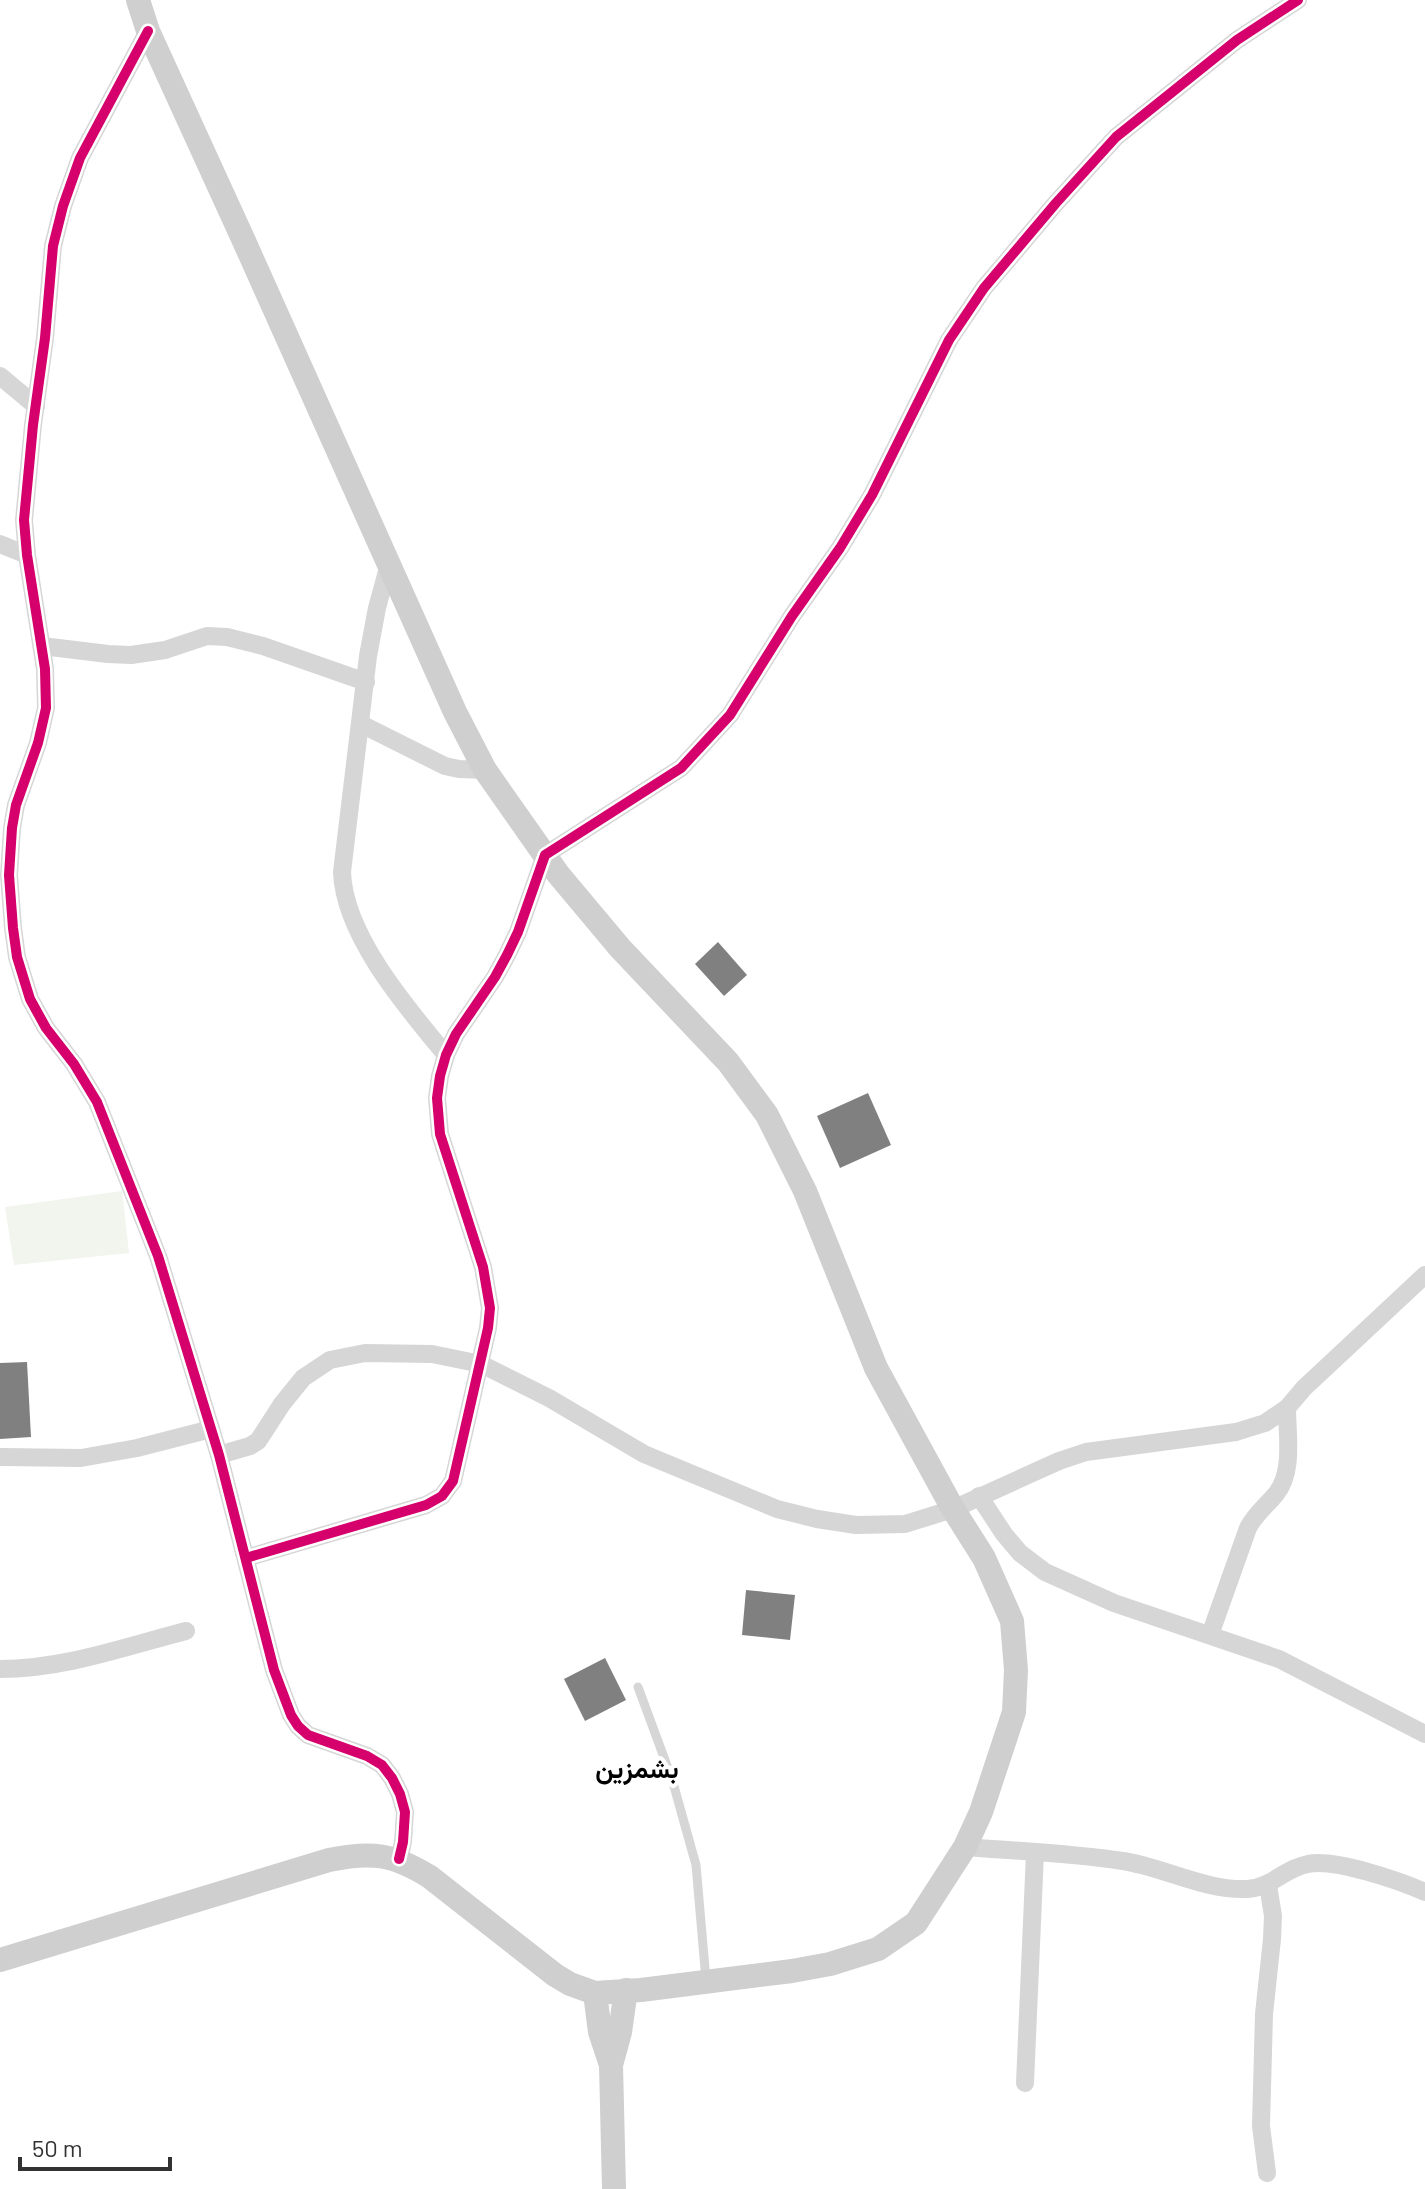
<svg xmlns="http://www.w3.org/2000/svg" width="1425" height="2189" viewBox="0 0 1425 2189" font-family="Barlow,Vazirmatn,sans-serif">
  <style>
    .green { fill: #f1f5ed }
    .building { fill: #808080 }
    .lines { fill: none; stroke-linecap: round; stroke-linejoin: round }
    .service { stroke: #d6d6d6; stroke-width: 9 }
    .minor { stroke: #d6d6d6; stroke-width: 18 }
    .secondary { stroke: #cfcfcf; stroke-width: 24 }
    .cycleway-casing { stroke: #fff; stroke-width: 15 }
    .cycleway { stroke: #d6006c; stroke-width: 10 }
    .labels { text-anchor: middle; stroke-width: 8; stroke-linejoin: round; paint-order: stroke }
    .quarter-label { font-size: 26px; font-weight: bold; fill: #000; stroke: #fff }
  </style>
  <rect width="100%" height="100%" fill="#fff"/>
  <!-- green -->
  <path class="green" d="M122,1191L129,1253L14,1265L5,1207Z"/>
  <!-- building -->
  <g class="building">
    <path d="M718,942L747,975L724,996L695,964Z"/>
    <path d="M868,1093L891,1145L840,1168L817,1116Z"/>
    <path d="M27,1362L31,1437L0,1439V1363Z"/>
    <path d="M746,1590L795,1595L790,1640L742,1635Z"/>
    <path d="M605,1658L626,1700L585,1721L564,1679Z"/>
  </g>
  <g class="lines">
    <!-- service -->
    <path class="service" d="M638,1687L672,1779L696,1865L706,1980"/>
    <!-- minor -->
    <g class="minor">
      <path d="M148,31L80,158L63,206L53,246L45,338L33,425L24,520L27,555L45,669L46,708L38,743L16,805L12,828L9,875L13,928L17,957L30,999L46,1028L74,1064L97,1102L158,1256L219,1455L274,1670L291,1715L298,1726L308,1735L367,1756L382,1765L392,1778L400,1794L405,1812L403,1842L399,1859"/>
      <path d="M0,376L36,406"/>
      <path d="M0,544L27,555"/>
      <path d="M389,564L377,608L368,656L342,872C344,935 407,1008 446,1055"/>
      <path d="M42,646L108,654L131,655L165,650L207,636L227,637L263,646L366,682"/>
      <path d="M361,724L445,766L459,769L485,770"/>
      <path d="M219,1455L250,1446L258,1441L282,1404L303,1378L330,1360L365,1353L432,1354L481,1364L549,1398L644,1454L777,1509L817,1519L856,1525L905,1524L953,1509L1059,1461L1086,1452L1236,1432L1265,1423L1287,1408L1304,1388L1425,1275"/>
      <path d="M0,1457L81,1458L137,1448L211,1429"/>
      <path d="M979,1496L1004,1534L1020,1553L1045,1572L1114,1603L1279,1659L1425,1734"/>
      <path d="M246,1558L426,1505L442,1496L453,1481L488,1328L490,1308L483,1267L440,1134L437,1098L440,1076L446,1055L456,1034L495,977L507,955L518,932L545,855L681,768L730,715L792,616L840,548L872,495L949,340L984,288L1056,203L1116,137L1237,40L1298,0"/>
      <path d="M1210,1635L1248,1528C1255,1514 1266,1506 1276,1494C1294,1472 1287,1434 1287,1408"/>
      <path d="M0,1669C64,1669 124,1647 186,1631"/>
      <path d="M965,1847C1018,1851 1071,1853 1123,1861C1163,1867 1206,1891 1247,1889C1271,1888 1285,1868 1308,1864C1334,1858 1400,1881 1425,1892"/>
      <path d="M1025,2083L1035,1853"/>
      <path d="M1267,2173L1261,2126L1264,2014L1272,1939L1273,1916L1268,1885"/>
    </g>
    <!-- secondary -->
    <g class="secondary">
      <path d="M0,1960L329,1860C372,1851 393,1854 430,1877L555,1975L570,1984L595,1993L641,1990L792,1971L830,1964L878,1949L916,1923L965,1847L981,1812L1014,1712L1016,1670L1012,1621L984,1558L953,1509L876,1368L805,1191L767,1115L728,1062L620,948L558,874L485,770L455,712L244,241L148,31L138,0"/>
      <path d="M595,1993L600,2032L611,2065L614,2189"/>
      <path d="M611,2065L620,2032L626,1990"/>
    </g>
    <defs>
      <g id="cycleway">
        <path d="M148,31L80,158L63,206L53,246L45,338L33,425L24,520L27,555L45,669L46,708L38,743L16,805L12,828L9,875L13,928L17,957L30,999L46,1028L74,1064L97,1102L158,1256L219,1455L274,1670L291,1715L298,1726L308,1735L367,1756L382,1765L392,1778L400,1794L405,1812L403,1842L399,1859"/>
        <path d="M246,1558L426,1505L442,1496L453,1481L488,1328L490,1308L483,1267L440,1134L437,1098L440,1076L446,1055L456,1034L495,977L507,955L518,932L545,855L681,768L730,715L792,616L840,548L872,495L949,340L984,288L1056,203L1116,137L1237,40L1298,0"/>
      </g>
    </defs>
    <!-- cycleway casing -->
    <use href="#cycleway" class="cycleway-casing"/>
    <!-- cycleway -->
    <use href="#cycleway" class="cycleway"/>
  </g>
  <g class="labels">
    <!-- quarter labels -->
    <g class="quarter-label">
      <text x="637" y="1778">بشمزين</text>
    </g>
  </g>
  <!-- scale -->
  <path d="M20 2157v12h150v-12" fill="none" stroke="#323232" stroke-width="4"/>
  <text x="32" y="2157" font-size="24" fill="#323232" stroke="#ffffff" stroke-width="6" paint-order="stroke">50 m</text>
</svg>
